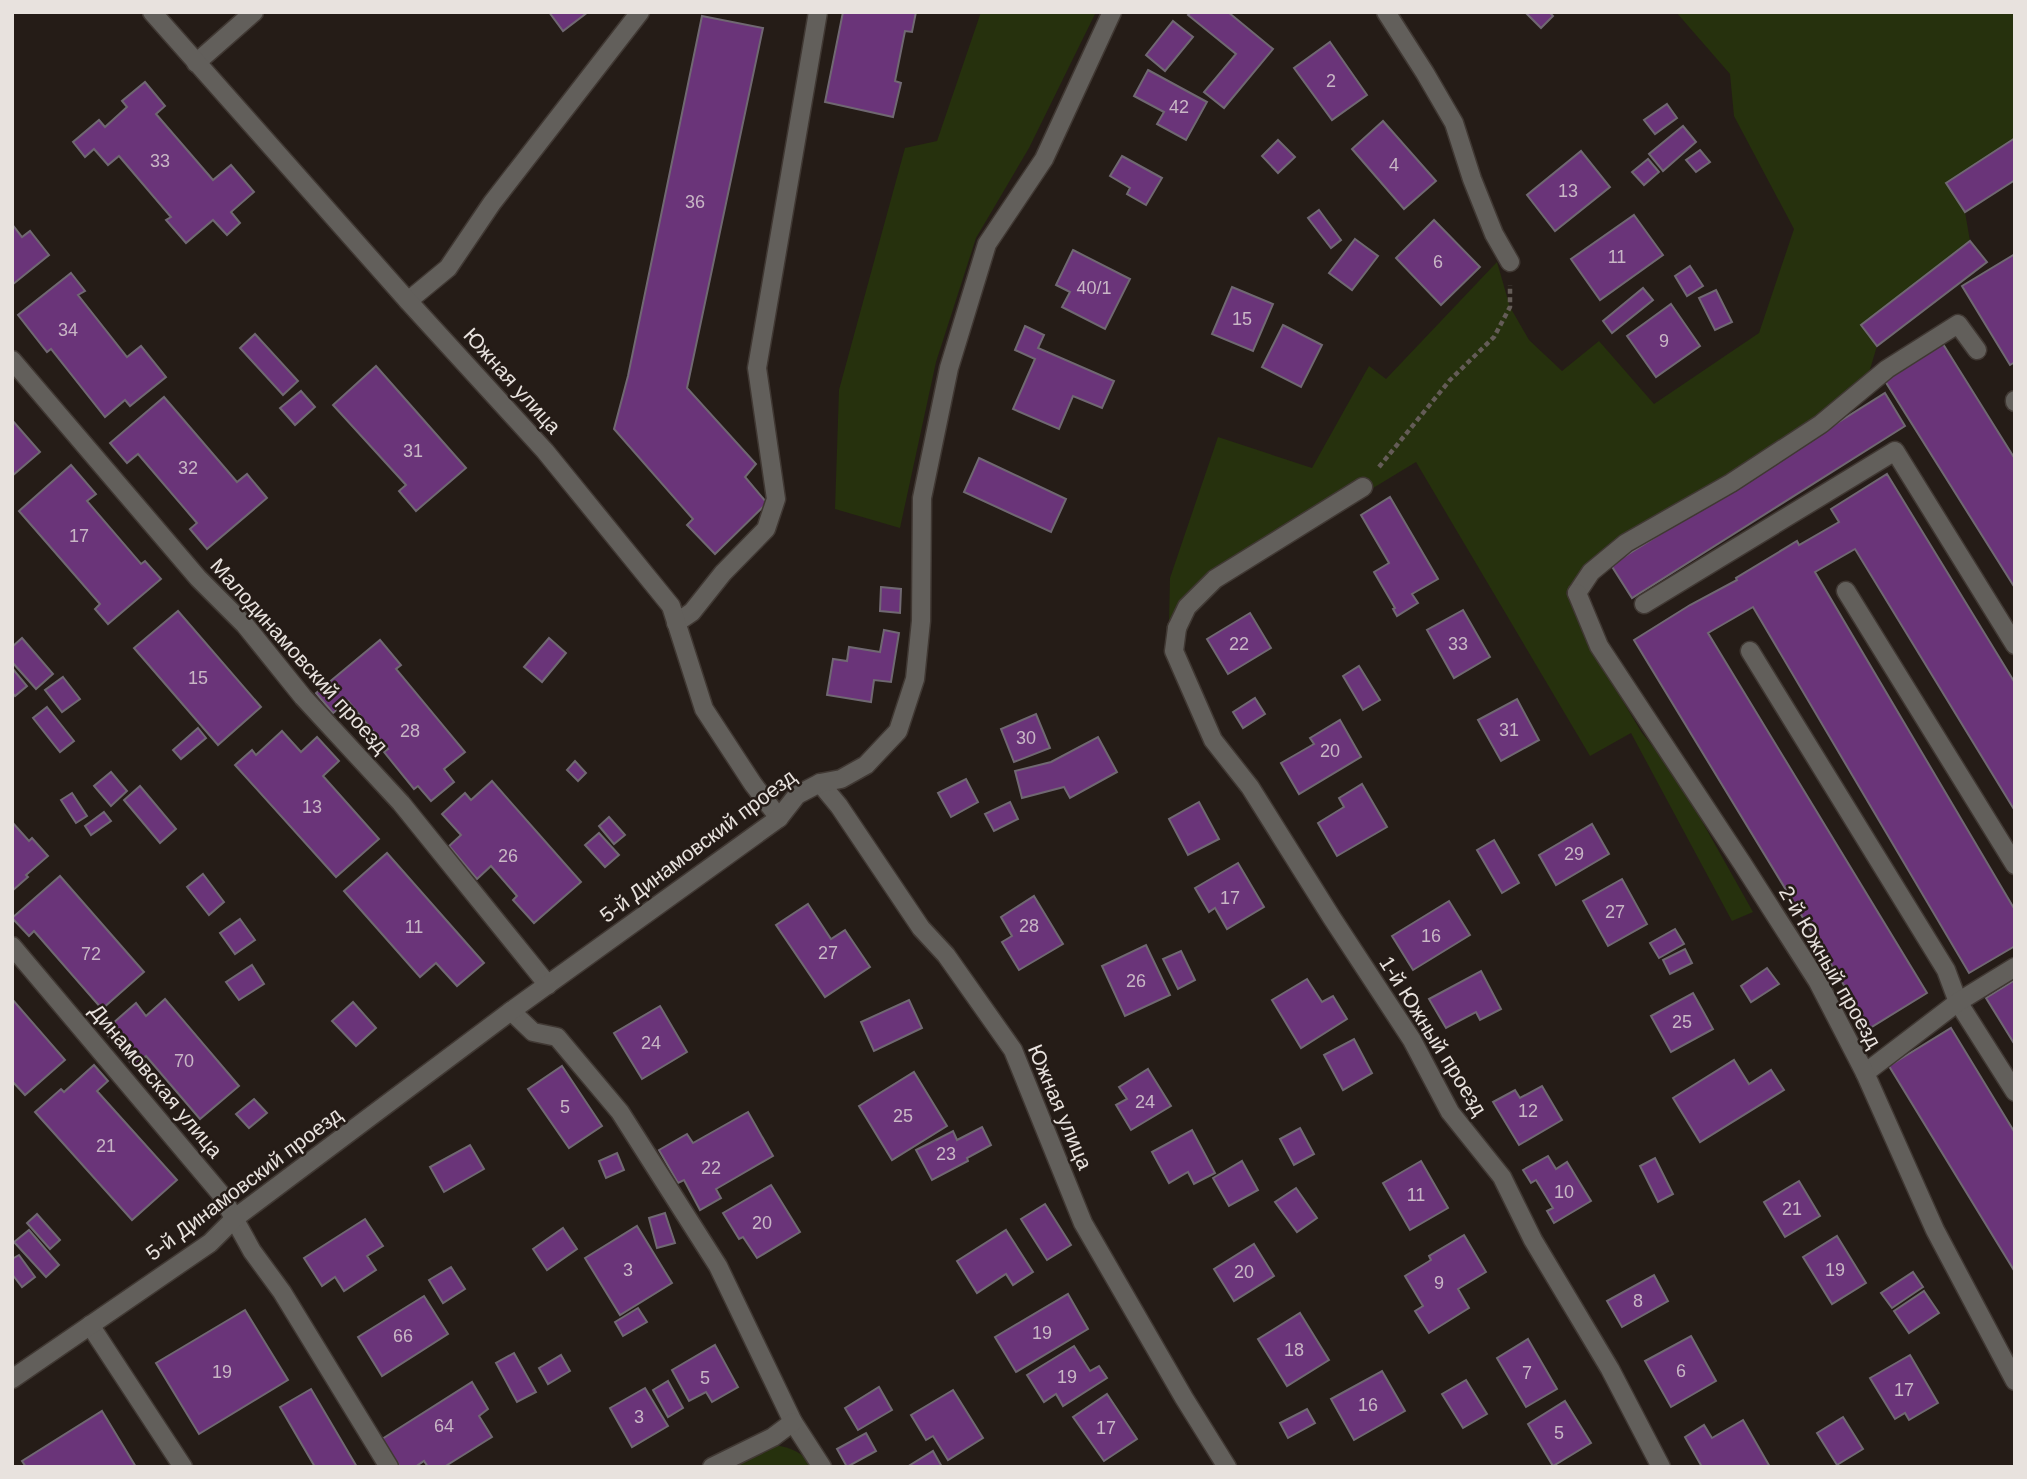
<svg xmlns="http://www.w3.org/2000/svg" width="2027" height="1479" viewBox="0 0 2027 1479" font-family="Arial,sans-serif">
  <style>
    .green { fill: #26310d }
    .building { fill: #6a3479; stroke: #706872; stroke-width: 2 }
    .lines { fill: none; stroke-linecap: round; stroke-linejoin: round }
    .lane-casing { stroke: #403833; stroke-width: 21 }
    .street-casing { stroke: #403833; stroke-width: 21 }
    .path { stroke: #645c57; stroke-width: 4.5; stroke-dasharray: 5 3.5; stroke-linecap: butt }
    .lane { stroke: #625f5b; stroke-width: 18 }
    .street { stroke: #625f5b; stroke-width: 18 }
    .labels { text-anchor: middle; stroke-width: 5; stroke-linejoin: round; paint-order: stroke }
    .number-label { font-size: 18px; fill: #c8b6c5 }
    .street-label { font-size: 21px; fill: #e8e2de; stroke: #251c17 }
  </style>
  <rect width="100%" height="100%" fill="#251c17"/>
  <!-- green -->
  <g class="green">
    <path d="M981,12H1096L1029,148L976,238L936,362L900,528L835,509L839,390L905,148L937,141Z"/>
    <path d="M1676,12H2015V138L1946,182L1965,212L1970,241L1862,325L1877,346L1868,376L1799,429L1595,574L1566,592L1591,648L1642,733L1676,775L1753,912L1732,921L1631,733L1590,756L1416,462L1248,564L1193,610L1183,628L1169,622L1170,578L1218,437L1312,468L1369,366L1386,379L1497,262L1510,307L1529,340L1562,371L1599,341L1654,404L1759,333L1794,229L1734,116L1730,74Z"/>
    <path d="M774,1445C790,1447 803,1452 813,1467H728Z"/>
  </g>
  <!-- building -->
  <g class="building">
    <path d="M549,12H588L563,31Z"/>
    <path d="M843,12H916L912,32L905,31L895,81L901,83L893,117L825,102Z"/>
    <path d="M1191,12H1228L1273,49L1224,108L1204,92L1236,54L1188,15Z"/>
    <path d="M1525,12H1549L1553,16L1541,28Z"/>
    <path d="M702,16L763,28L687,388L756,464L745,477L767,503L715,554L687,525L693,519L614,429L628,376Z"/>
    <path d="M1173,21L1193,37L1165,71L1146,55Z"/>
    <path d="M1330,42L1367,95L1332,120L1294,68Z"/>
    <path d="M1148,70L1207,102L1186,140L1157,124L1164,112L1134,96Z"/>
    <path d="M145,82L165,106L156,114L213,180L231,165L254,192L231,212L240,223L227,235L213,220L186,243L166,220L171,217L119,156L108,165L94,149L85,157L73,142L99,120L105,127L127,107L122,101Z"/>
    <path d="M1667,104L1677,118L1655,134L1644,120Z"/>
    <path d="M1383,121L1436,181L1404,209L1352,149Z"/>
    <path d="M1683,126L1696,142L1663,171L1649,154Z"/>
    <path d="M2015,138V180L1965,212L1946,183Z"/>
    <path d="M1278,140L1295,157L1278,173L1262,156Z"/>
    <path d="M1700,150L1710,162L1696,172L1686,160Z"/>
    <path d="M1581,151L1610,187L1555,231L1527,195Z"/>
    <path d="M1122,156L1162,178L1146,205L1127,194L1130,188L1110,176Z"/>
    <path d="M1648,159L1659,172L1644,185L1632,172Z"/>
    <path d="M1319,210L1341,240L1331,248L1308,218Z"/>
    <path d="M1634,215L1663,255L1600,300L1571,259Z"/>
    <path d="M1434,220L1480,267L1441,305L1396,258Z"/>
    <path d="M12,224L22,237L30,231L49,255L12,285Z"/>
    <path d="M1355,239L1378,256L1352,290L1329,273Z"/>
    <path d="M1970,241L1987,262L1877,346L1861,325Z"/>
    <path d="M1073,250L1130,279L1105,329L1062,307L1070,292L1056,285Z"/>
    <path d="M2015,254V362L2010,365L1962,286Z"/>
    <path d="M1690,266L1703,286L1687,296L1675,276Z"/>
    <path d="M71,273L85,291L78,295L127,357L141,346L166,377L130,406L125,400L105,417L51,349L47,352L18,315Z"/>
    <path d="M1232,287L1273,304L1253,351L1212,334Z"/>
    <path d="M1643,288L1653,300L1612,333L1603,321Z"/>
    <path d="M1716,290L1732,322L1715,330L1699,298Z"/>
    <path d="M1671,304L1700,346L1656,377L1627,336Z"/>
    <path d="M1283,325L1322,345L1301,387L1262,367Z"/>
    <path d="M1025,326L1044,335L1038,348L1114,381L1102,408L1073,396L1059,429L1013,409L1035,359L1015,350Z"/>
    <path d="M255,334L298,381L283,395L240,348Z"/>
    <path d="M1943,344L2015,459V588L1885,381Z"/>
    <path d="M376,366L466,468L416,511L399,491L406,485L333,405Z"/>
    <path d="M301,391L315,407L295,425L280,408Z"/>
    <path d="M1885,393L1905,426L1632,598L1611,565Z"/>
    <path d="M164,397L237,482L247,474L267,498L207,549L190,529L197,523L138,454L127,463L110,443Z"/>
    <path d="M12,420L40,452L12,476Z"/>
    <path d="M979,458L1066,499L1051,532L964,492Z"/>
    <path d="M71,465L96,494L87,501L141,564L145,561L161,579L108,624L95,609L100,604L19,511Z"/>
    <path d="M1887,474L2015,683V811L1855,549L1815,572L2015,910V946L1969,973L1753,607L1708,633L1927,993L1870,1028L1634,640L1690,605L1737,580L1736,578L1797,541L1799,545L1839,522L1831,509Z"/>
    <path d="M1390,497L1438,579L1412,594L1418,603L1397,616L1393,609L1395,608L1374,572L1389,563L1361,515Z"/>
    <path d="M881,587L901,589L900,613L880,611Z"/>
    <path d="M1463,610L1490,657L1454,678L1427,630Z"/>
    <path d="M178,611L261,707L218,745L134,648Z"/>
    <path d="M1250,613L1271,648L1228,674L1207,639Z"/>
    <path d="M884,630L899,633L891,682L874,680L871,702L827,695L833,659L847,661L849,647L880,652Z"/>
    <path d="M22,638L53,674L36,689L12,662V647Z"/>
    <path d="M549,638L566,653L542,682L524,667Z"/>
    <path d="M380,640L401,665L396,669L465,752L444,769L454,782L431,801L418,786L414,789L384,752L388,749L348,701L333,713L316,693Z"/>
    <path d="M1359,666L1380,700L1363,710L1343,676Z"/>
    <path d="M12,668L27,686L15,696L12,692Z"/>
    <path d="M63,677L80,699L62,712L45,690Z"/>
    <path d="M1255,698L1265,714L1243,728L1233,712Z"/>
    <path d="M1517,699L1539,740L1501,761L1478,720Z"/>
    <path d="M47,707L74,741L60,752L33,718Z"/>
    <path d="M1036,714L1050,748L1014,762L1001,729Z"/>
    <path d="M1340,720L1361,757L1299,794L1281,763L1314,744L1310,738Z"/>
    <path d="M198,728L206,738L181,759L173,750Z"/>
    <path d="M282,731L301,752L317,737L339,761L323,776L379,839L336,877L235,765L252,750L256,755Z"/>
    <path d="M1098,737L1117,772L1070,798L1064,787L1022,798L1015,771L1051,762Z"/>
    <path d="M575,761L586,773L578,781L567,770Z"/>
    <path d="M111,772L127,791L111,806L94,786Z"/>
    <path d="M966,779L978,802L951,817L938,793Z"/>
    <path d="M492,781L581,882L534,923L513,900L517,896L491,866L477,879L449,846L461,835L442,814L465,793L471,800Z"/>
    <path d="M1362,784L1387,827L1337,856L1318,823L1344,807L1339,798Z"/>
    <path d="M140,786L176,829L160,843L124,800Z"/>
    <path d="M72,793L87,816L76,823L61,800Z"/>
    <path d="M1010,802L1018,819L994,831L985,814Z"/>
    <path d="M1199,802L1219,839L1188,855L1169,819Z"/>
    <path d="M104,812L111,821L91,835L85,826Z"/>
    <path d="M609,817L625,835L614,844L599,826Z"/>
    <path d="M12,822L29,841L32,838L48,856L26,875L28,877L12,891Z"/>
    <path d="M1592,824L1609,854L1556,885L1539,855Z"/>
    <path d="M599,833L619,855L605,867L585,845Z"/>
    <path d="M1494,840L1519,883L1502,893L1477,850Z"/>
    <path d="M387,853L484,963L457,986L436,963L420,977L344,891Z"/>
    <path d="M1238,863L1264,907L1227,929L1215,908L1209,912L1195,888Z"/>
    <path d="M203,874L224,902L209,915L187,887Z"/>
    <path d="M60,876L144,972L102,1009L34,931L29,936L12,918Z"/>
    <path d="M1622,879L1647,924L1608,946L1583,901Z"/>
    <path d="M1034,896L1063,944L1019,970L1002,942L1012,936L1001,917Z"/>
    <path d="M1449,901L1470,935L1413,970L1392,936Z"/>
    <path d="M808,904L831,939L845,930L870,967L825,997L776,925Z"/>
    <path d="M240,919L255,940L235,954L220,933Z"/>
    <path d="M1675,929L1684,944L1659,958L1650,943Z"/>
    <path d="M1146,945L1170,995L1125,1016L1102,966Z"/>
    <path d="M1685,949L1692,963L1670,974L1663,960Z"/>
    <path d="M1181,951L1195,980L1178,989L1163,959Z"/>
    <path d="M252,965L264,984L239,1000L226,982Z"/>
    <path d="M1767,968L1779,984L1751,1002L1741,986Z"/>
    <path d="M1481,971L1501,1009L1480,1020L1476,1012L1446,1028L1429,999Z"/>
    <path d="M1307,979L1322,1002L1333,996L1347,1019L1301,1048L1272,1000Z"/>
    <path d="M2015,980V1045L1986,998Z"/>
    <path d="M1693,993L1713,1029L1671,1052L1651,1016Z"/>
    <path d="M12,999L65,1060L25,1095L12,1081Z"/>
    <path d="M165,999L239,1086L200,1119L146,1056L134,1067L104,1031L136,1003L146,1016Z"/>
    <path d="M909,1000L922,1028L874,1051L861,1022Z"/>
    <path d="M353,1002L376,1028L356,1046L332,1021Z"/>
    <path d="M660,1006L687,1052L642,1079L614,1033Z"/>
    <path d="M1951,1028L2015,1133V1272L1889,1066Z"/>
    <path d="M1354,1039L1372,1073L1343,1090L1324,1055Z"/>
    <path d="M1734,1060L1749,1084L1771,1070L1784,1090L1700,1142L1673,1098Z"/>
    <path d="M94,1065L108,1081L97,1091L177,1180L132,1220L35,1112L61,1089L64,1092Z"/>
    <path d="M562,1066L602,1126L569,1148L528,1089Z"/>
    <path d="M1148,1069L1171,1106L1131,1130L1116,1105L1127,1099L1119,1087Z"/>
    <path d="M914,1072L947,1126L892,1160L859,1106Z"/>
    <path d="M1542,1086L1562,1120L1519,1145L1493,1102L1515,1090L1520,1098Z"/>
    <path d="M254,1099L267,1113L249,1128L236,1114Z"/>
    <path d="M748,1112L773,1156L716,1189L721,1198L700,1210L684,1180L678,1183L659,1150L687,1134L693,1143Z"/>
    <path d="M982,1127L991,1145L967,1158L968,1161L932,1180L916,1150L953,1131L957,1140Z"/>
    <path d="M1300,1128L1314,1154L1294,1165L1280,1139Z"/>
    <path d="M1192,1130L1215,1173L1194,1184L1188,1172L1169,1183L1152,1152Z"/>
    <path d="M470,1145L484,1169L444,1192L430,1167Z"/>
    <path d="M617,1153L624,1170L606,1178L599,1161Z"/>
    <path d="M1548,1156L1556,1169L1567,1162L1591,1201L1554,1223L1547,1211L1553,1208L1536,1180L1531,1183L1523,1170Z"/>
    <path d="M1655,1158L1673,1194L1658,1202L1640,1166Z"/>
    <path d="M1242,1161L1258,1190L1229,1206L1213,1178Z"/>
    <path d="M1421,1161L1448,1208L1410,1230L1383,1183Z"/>
    <path d="M1799,1181L1820,1216L1785,1237L1764,1202Z"/>
    <path d="M771,1185L800,1232L757,1258L743,1237L739,1239L723,1213Z"/>
    <path d="M1296,1188L1317,1218L1297,1232L1275,1202Z"/>
    <path d="M1045,1204L1071,1245L1047,1260L1021,1219Z"/>
    <path d="M665,1213L675,1243L657,1248L649,1218Z"/>
    <path d="M37,1214L60,1240L50,1249L27,1223Z"/>
    <path d="M365,1219L383,1246L367,1256L376,1270L344,1291L335,1277L322,1286L304,1258Z"/>
    <path d="M637,1226L672,1283L620,1315L585,1258Z"/>
    <path d="M563,1228L577,1249L547,1270L533,1249Z"/>
    <path d="M29,1230L59,1265L46,1277L14,1242Z"/>
    <path d="M1006,1230L1033,1272L1013,1285L1006,1274L977,1293L957,1261Z"/>
    <path d="M1464,1235L1486,1272L1458,1289L1469,1308L1429,1333L1415,1311L1423,1306L1405,1276L1431,1260L1429,1256Z"/>
    <path d="M1837,1236L1866,1283L1832,1304L1803,1257Z"/>
    <path d="M1254,1244L1274,1276L1234,1301L1214,1269Z"/>
    <path d="M19,1255L35,1277L22,1287L12,1274V1259Z"/>
    <path d="M451,1267L465,1289L443,1303L429,1280Z"/>
    <path d="M1913,1272L1923,1287L1892,1308L1881,1293Z"/>
    <path d="M1654,1275L1668,1301L1622,1327L1607,1301Z"/>
    <path d="M1924,1291L1939,1313L1909,1333L1894,1311Z"/>
    <path d="M1068,1294L1088,1329L1016,1372L995,1337Z"/>
    <path d="M424,1296L448,1334L382,1376L358,1337Z"/>
    <path d="M638,1308L647,1322L623,1336L615,1322Z"/>
    <path d="M245,1310L288,1380L199,1434L156,1363Z"/>
    <path d="M1300,1313L1329,1360L1287,1386L1258,1339Z"/>
    <path d="M1691,1336L1716,1381L1671,1407L1645,1361Z"/>
    <path d="M1528,1339L1557,1389L1526,1407L1497,1358Z"/>
    <path d="M715,1345L738,1387L712,1402L706,1392L689,1401L672,1370Z"/>
    <path d="M1074,1346L1090,1371L1099,1366L1107,1378L1063,1406L1056,1394L1044,1402L1027,1375Z"/>
    <path d="M514,1353L536,1392L517,1402L496,1363Z"/>
    <path d="M561,1355L570,1371L548,1384L539,1368Z"/>
    <path d="M1910,1355L1938,1403L1909,1420L1905,1413L1895,1419L1870,1378Z"/>
    <path d="M1382,1371L1405,1411L1354,1440L1331,1399Z"/>
    <path d="M1466,1380L1487,1414L1463,1428L1442,1394Z"/>
    <path d="M668,1381L683,1408L668,1417L653,1390Z"/>
    <path d="M472,1382L488,1409L479,1416L492,1437L444,1467H428L424,1461L415,1467H400L382,1439Z"/>
    <path d="M879,1387L892,1410L858,1430L845,1408Z"/>
    <path d="M645,1388L668,1426L632,1447L610,1408Z"/>
    <path d="M311,1389L357,1467H315L280,1407Z"/>
    <path d="M953,1390L983,1438L948,1460L933,1436L926,1440L911,1415Z"/>
    <path d="M1107,1394L1137,1439L1104,1461L1073,1417Z"/>
    <path d="M1565,1401L1591,1443L1553,1466L1528,1424Z"/>
    <path d="M1307,1409L1315,1423L1288,1438L1280,1423Z"/>
    <path d="M102,1411L136,1467H26L22,1461Z"/>
    <path d="M1843,1417L1863,1449L1837,1465L1817,1433Z"/>
    <path d="M1743,1420L1770,1467H1702L1685,1437L1704,1425L1712,1438Z"/>
    <path d="M866,1433L876,1451L847,1467L837,1449Z"/>
    <path d="M933,1451L942,1467H907Z"/>
  </g>
  <g class="lines">
    <defs>
      <g id="lane">
        <path d="M196,63L254,12"/>
        <path d="M408,301L448,268L492,203L640,12"/>
        <path d="M2015,400V402"/>
        <path d="M1846,591L2015,865"/>
        <path d="M1577,593L1591,572L1626,543L1731,483L1821,424L1887,369L1958,324L1977,350"/>
        <path d="M1644,604L1895,451L2015,645"/>
        <path d="M676,623L692,612L723,573L766,529L776,499L757,368L818,12"/>
        <path d="M1177,628L1187,607L1215,579L1363,487"/>
        <path d="M1750,651L1946,970L1958,1002L2015,1092"/>
        <path d="M1865,1073L1958,1002L2015,967"/>
        <path d="M90,1325L183,1467"/>
      </g>
      <g id="street">
        <path d="M152,12L408,301L545,451L671,606L704,709L753,784L779,818"/>
        <path d="M1386,12L1425,73L1454,123L1472,179L1494,234L1510,262"/>
        <path d="M12,360L198,578L245,625L303,697L401,803L548,985"/>
        <path d="M1577,593L1599,646L1742,863L1818,982L1865,1073L1935,1230L2015,1381"/>
        <path d="M1177,628L1174,651L1213,740L1250,787L1332,918L1412,1040L1450,1112L1502,1177L1533,1240L1610,1369L1661,1467"/>
        <path d="M820,783L839,806L921,928L946,955L1013,1050L1083,1223L1184,1398L1227,1467"/>
        <path d="M12,946L220,1193L252,1251L282,1292L389,1467"/>
        <path d="M511,1011L533,1032L557,1037L620,1112L718,1266L793,1422L822,1467"/>
        <path d="M12,1379L210,1243L235,1218L511,1011L779,818L797,795L820,783L841,779L866,765L898,731L915,679L921,621L922,498L949,368L987,244L1044,159L1112,12"/>
        <path d="M712,1467L773,1437L793,1422"/>
      </g>
    </defs>
    <!-- lane casing -->
    <use href="#lane" class="lane-casing"/>
    <!-- street casing -->
    <use href="#street" class="street-casing"/>
    <!-- path -->
    <path class="path" d="M1379,467L1450,380L1494,337L1510,307V285"/>
    <!-- lane -->
    <use href="#lane" class="lane"/>
    <!-- street -->
    <use href="#street" class="street"/>
  </g>
  <g class="labels">
    <!-- number labels -->
    <g class="number-label">
      <text x="1331" y="87">2</text>
      <text x="1179" y="113">42</text>
      <text x="160" y="167">33</text>
      <text x="1394" y="171">4</text>
      <text x="1568" y="197">13</text>
      <text x="695" y="208">36</text>
      <text x="1617" y="263">11</text>
      <text x="1438" y="268">6</text>
      <text x="1094" y="294">40/1</text>
      <text x="1242" y="325">15</text>
      <text x="68" y="336">34</text>
      <text x="1664" y="347">9</text>
      <text x="413" y="457">31</text>
      <text x="188" y="474">32</text>
      <text x="79" y="542">17</text>
      <text x="1239" y="650">22</text>
      <text x="1458" y="650">33</text>
      <text x="198" y="684">15</text>
      <text x="1509" y="736">31</text>
      <text x="410" y="737">28</text>
      <text x="1026" y="744">30</text>
      <text x="1330" y="757">20</text>
      <text x="312" y="813">13</text>
      <text x="1574" y="860">29</text>
      <text x="508" y="862">26</text>
      <text x="1230" y="904">17</text>
      <text x="1615" y="918">27</text>
      <text x="1029" y="932">28</text>
      <text x="414" y="933">11</text>
      <text x="1431" y="942">16</text>
      <text x="828" y="959">27</text>
      <text x="91" y="960">72</text>
      <text x="1136" y="987">26</text>
      <text x="1682" y="1028">25</text>
      <text x="651" y="1049">24</text>
      <text x="184" y="1067">70</text>
      <text x="1145" y="1108">24</text>
      <text x="565" y="1113">5</text>
      <text x="1528" y="1117">12</text>
      <text x="903" y="1122">25</text>
      <text x="106" y="1152">21</text>
      <text x="946" y="1160">23</text>
      <text x="711" y="1174">22</text>
      <text x="1564" y="1198">10</text>
      <text x="1416" y="1201">11</text>
      <text x="1792" y="1215">21</text>
      <text x="762" y="1229">20</text>
      <text x="628" y="1276">3</text>
      <text x="1835" y="1276">19</text>
      <text x="1244" y="1278">20</text>
      <text x="1439" y="1289">9</text>
      <text x="1638" y="1307">8</text>
      <text x="1042" y="1339">19</text>
      <text x="403" y="1342">66</text>
      <text x="1294" y="1356">18</text>
      <text x="1681" y="1377">6</text>
      <text x="222" y="1378">19</text>
      <text x="1527" y="1379">7</text>
      <text x="1067" y="1383">19</text>
      <text x="705" y="1384">5</text>
      <text x="1904" y="1396">17</text>
      <text x="1368" y="1411">16</text>
      <text x="639" y="1423">3</text>
      <text x="444" y="1432">64</text>
      <text x="1106" y="1434">17</text>
      <text x="1559" y="1439">5</text>
    </g>
    <!-- street labels -->
    <g class="street-label">
      <text transform="translate(512 381) rotate(48)" y="7">Южная улица</text>
      <text transform="translate(299 656) rotate(48)" y="7">Малодинамовский проезд</text>
      <text transform="translate(698 846) rotate(-37)" y="7">5-й Динамовский проезд</text>
      <text transform="translate(1830 967) rotate(60)" y="7">2-й Южный проезд</text>
      <text transform="translate(1433 1036) rotate(58)" y="7">1-й Южный проезд</text>
      <text transform="translate(156 1081) rotate(50)" y="7">Динамовская улица</text>
      <text transform="translate(1060 1107) rotate(67)" y="7">Южная улица</text>
      <text transform="translate(244 1184) rotate(-37)" y="7">5-й Динамовский проезд</text>
    </g>
  </g>
  <!-- border -->
  <rect width="2027" height="1479" fill="none" stroke="#e8e2de" stroke-width="28"/>
</svg>
